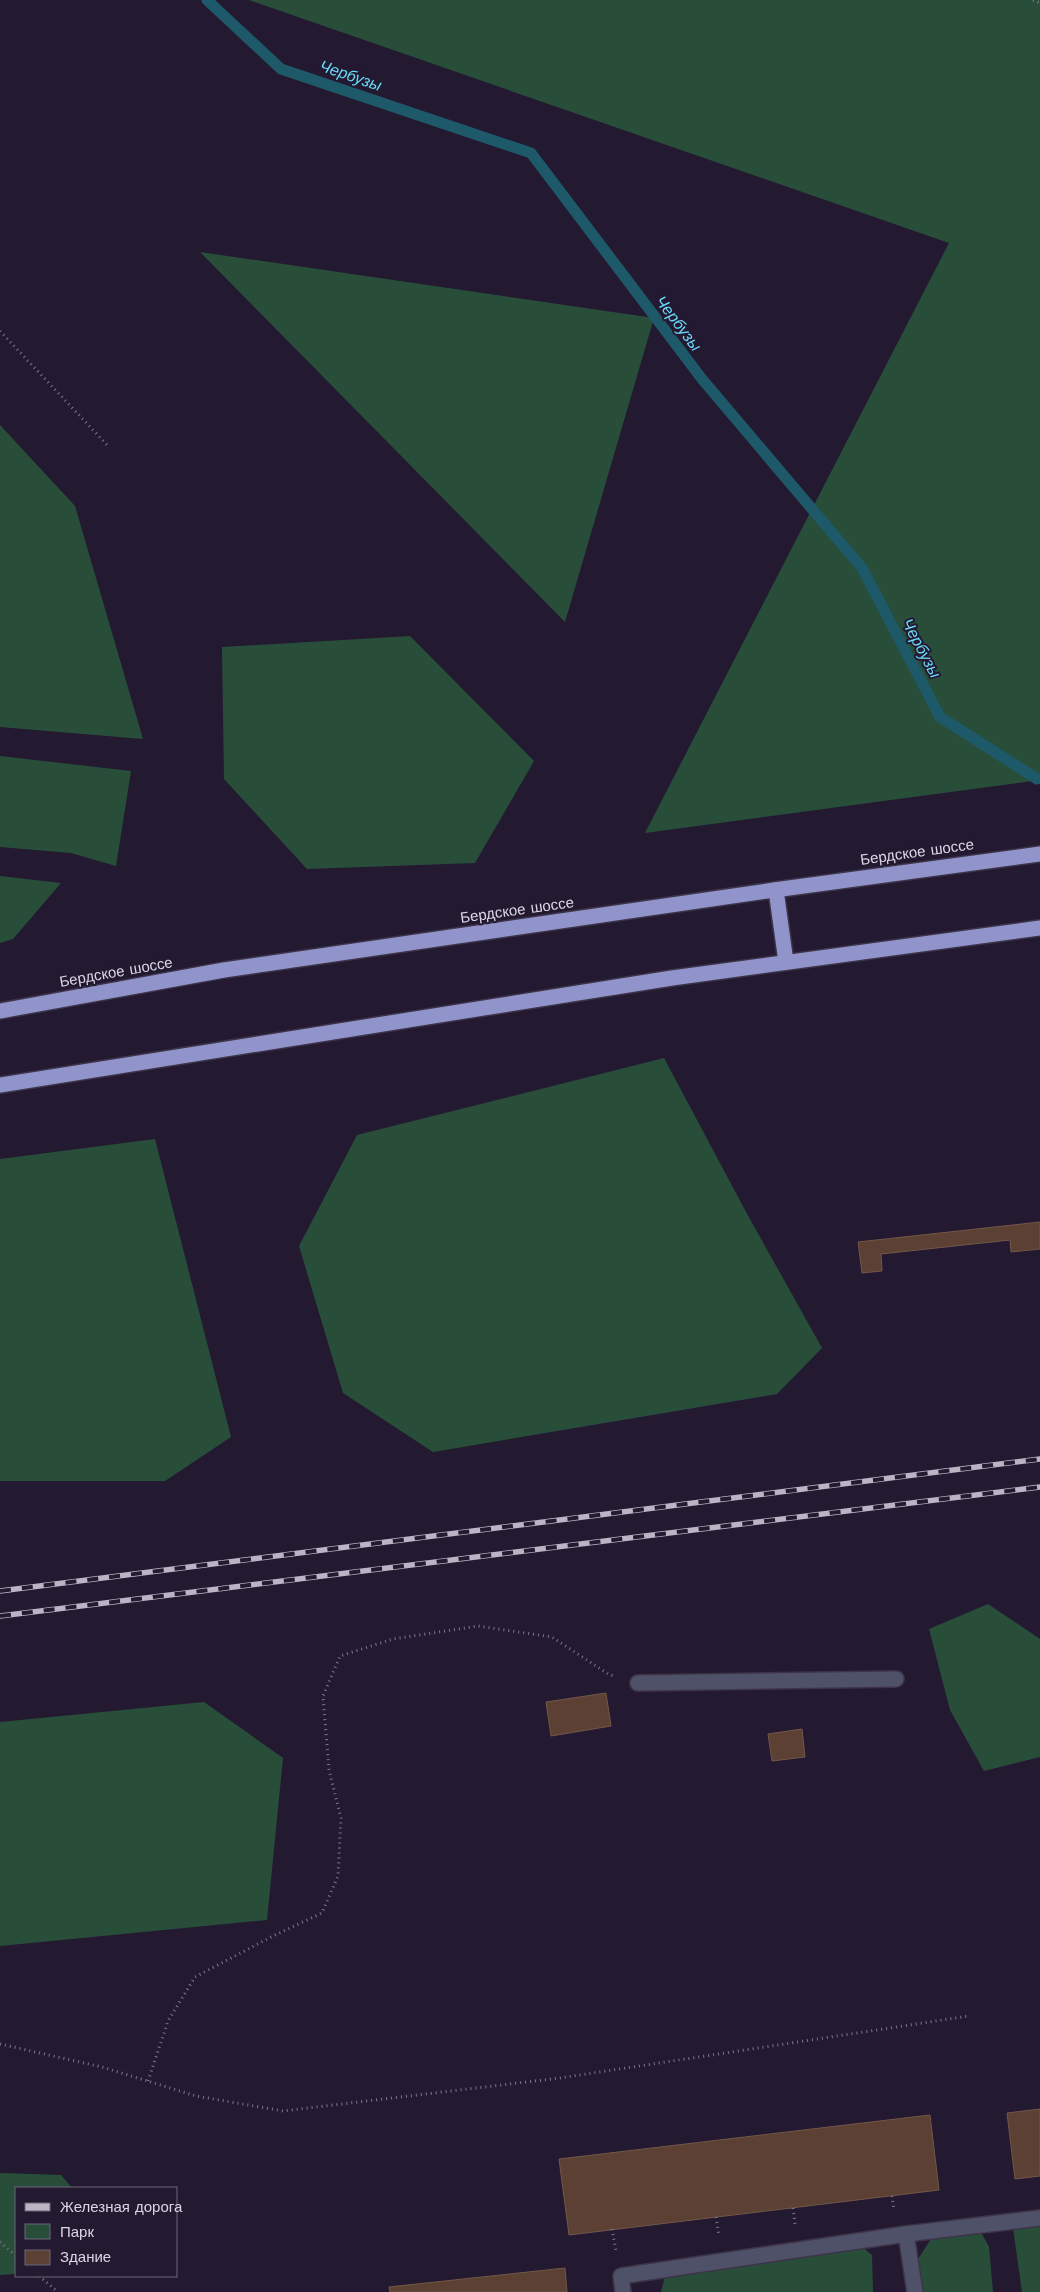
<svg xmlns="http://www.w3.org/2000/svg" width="1040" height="2292" viewBox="0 0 1040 2292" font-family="'Work Sans',sans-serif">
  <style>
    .green { fill: #284e3a }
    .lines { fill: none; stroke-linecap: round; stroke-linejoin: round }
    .stream { stroke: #1e5969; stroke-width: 11 }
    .building { fill: #5b4033; stroke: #735749 }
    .lane-casing { stroke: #3d344a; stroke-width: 18 }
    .highway-casing { stroke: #3d344a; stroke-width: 18 }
    .path { stroke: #7e768a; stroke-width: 3; stroke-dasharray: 1 4; stroke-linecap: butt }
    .lane { stroke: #4e5167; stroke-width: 15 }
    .highway { stroke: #9094cb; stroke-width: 15 }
    .rail-casing { stroke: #bbb4c5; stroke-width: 5.5 }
    .rail { stroke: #231a31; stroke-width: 4; stroke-dasharray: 11; stroke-linecap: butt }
    .labels { text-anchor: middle; stroke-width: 4; stroke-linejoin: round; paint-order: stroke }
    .street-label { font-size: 15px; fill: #dbd5e5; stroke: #231a31 }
    .water-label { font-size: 16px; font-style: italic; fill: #69d9f9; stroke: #231a31 }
  </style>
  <rect width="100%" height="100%" fill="#231a31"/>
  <!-- green -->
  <g class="green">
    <path d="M249,0H1040V780L645,833L949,243Z"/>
    <path d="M200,252L654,318L565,622Z"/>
    <path d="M0,425L75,506L143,739L0,727Z"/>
    <path d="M410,636L534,761L475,863L307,869L224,779L222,647Z"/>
    <path d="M0,756L131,771L116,866L71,853L0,847Z"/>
    <path d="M0,876L61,883L13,939L0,943Z"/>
    <path d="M664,1058L746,1212L822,1348L777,1394L433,1452L343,1393L299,1246L357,1135Z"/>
    <path d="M155,1139L231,1437L165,1481H0V1159Z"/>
    <path d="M988,1604L1040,1639V1757L984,1771L950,1710L929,1629Z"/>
    <path d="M204,1702L283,1758L267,1920L0,1946V1722Z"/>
    <path d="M0,2173L61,2175L72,2188H16V2274L0,2275Z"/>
    <path d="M975,2221L989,2247L993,2292H924L918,2259L942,2222Z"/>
    <path d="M1040,2223V2292H1022L1013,2228Z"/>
    <path d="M847,2235L872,2255L873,2292H661L668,2264Z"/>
  </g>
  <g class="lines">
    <!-- stream -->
    <path class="stream" d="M207,0L281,69L531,153L702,379L862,568L940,717L1037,779"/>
  </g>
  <!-- building -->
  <g class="building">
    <path d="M1040,1222V1249L1011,1252L1010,1240L881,1254L882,1271L862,1273L858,1242Z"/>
    <path d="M606,1693L611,1726L551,1736L546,1702Z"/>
    <path d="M802,1729L805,1757L772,1761L768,1734Z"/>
    <path d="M1040,2109V2176L1015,2179L1007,2113Z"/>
    <path d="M930,2115L939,2190L569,2235L559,2159Z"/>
    <path d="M565,2268L567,2292H390L389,2287Z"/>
  </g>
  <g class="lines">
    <defs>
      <g id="lane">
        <path d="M638,1683L896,1679"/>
        <path d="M906,2234L915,2292"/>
        <path d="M623,2292L621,2276L906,2234L1040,2218"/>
      </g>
      <g id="highway">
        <path d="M776,890L786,962"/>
        <path d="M0,1011L224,970L774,890L1040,854"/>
        <path d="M0,1085L672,978L1040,928"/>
      </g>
    </defs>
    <!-- lane casing -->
    <use href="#lane" class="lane-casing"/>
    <!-- highway casing -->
    <use href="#highway" class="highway-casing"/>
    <!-- path -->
    <g class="path">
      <path d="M1033,0L1040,3"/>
      <path d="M0,331L108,446"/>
      <path d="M0,2044L102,2067L196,2096L283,2111L560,2078L969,2016"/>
      <path d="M148,2081L168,2021L195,1977L273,1936L322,1913L338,1876L341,1818L329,1770L323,1696L340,1656L393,1639L478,1626L552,1637L608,1674L614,1676"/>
      <path d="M892,2196L894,2210"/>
      <path d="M793,2208L795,2224"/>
      <path d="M716,2217L719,2236"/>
      <path d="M612,2229L616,2251"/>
      <path d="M0,2242L16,2256"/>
      <path d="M39,2276L58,2292"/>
    </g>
    <!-- lane -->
    <use href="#lane" class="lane"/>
    <!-- highway -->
    <use href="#highway" class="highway"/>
    <defs>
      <g id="rail">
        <path d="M0,1591L1040,1459"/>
        <path d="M0,1616L1040,1487"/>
      </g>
    </defs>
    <!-- rail casing -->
    <use href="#rail" class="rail-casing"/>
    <!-- rail -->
    <use href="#rail" class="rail"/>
  </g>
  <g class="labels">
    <!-- street labels -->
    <g class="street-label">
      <text transform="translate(917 852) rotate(-8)" y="5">Бердское шоссе</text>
      <text transform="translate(517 910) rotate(-8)" y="5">Бердское шоссе</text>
      <text transform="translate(116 972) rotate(-10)" y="5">Бердское шоссе</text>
    </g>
    <!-- water labels -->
    <g class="water-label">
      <text transform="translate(351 75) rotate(19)" y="6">Чербузы</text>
      <text transform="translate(679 323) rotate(53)" y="6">Чербузы</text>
      <text transform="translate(922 648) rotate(62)" y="6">Чербузы</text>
    </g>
  </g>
  <!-- legend -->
  <rect x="15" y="2187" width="162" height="90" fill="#231a31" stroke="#6d6579"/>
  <rect x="25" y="2203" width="25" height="8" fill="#bbb4c5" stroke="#6d6579"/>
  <text x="60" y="2212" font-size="15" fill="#dbd5e5">Железная дорога</text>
  <rect x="25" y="2224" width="25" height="15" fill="#284e3a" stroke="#6d6579"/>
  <text x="60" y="2237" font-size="15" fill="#dbd5e5">Парк</text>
  <rect x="25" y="2250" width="25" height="15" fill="#5b4033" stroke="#6d6579"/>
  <text x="60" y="2262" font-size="15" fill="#dbd5e5">Здание</text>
</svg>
